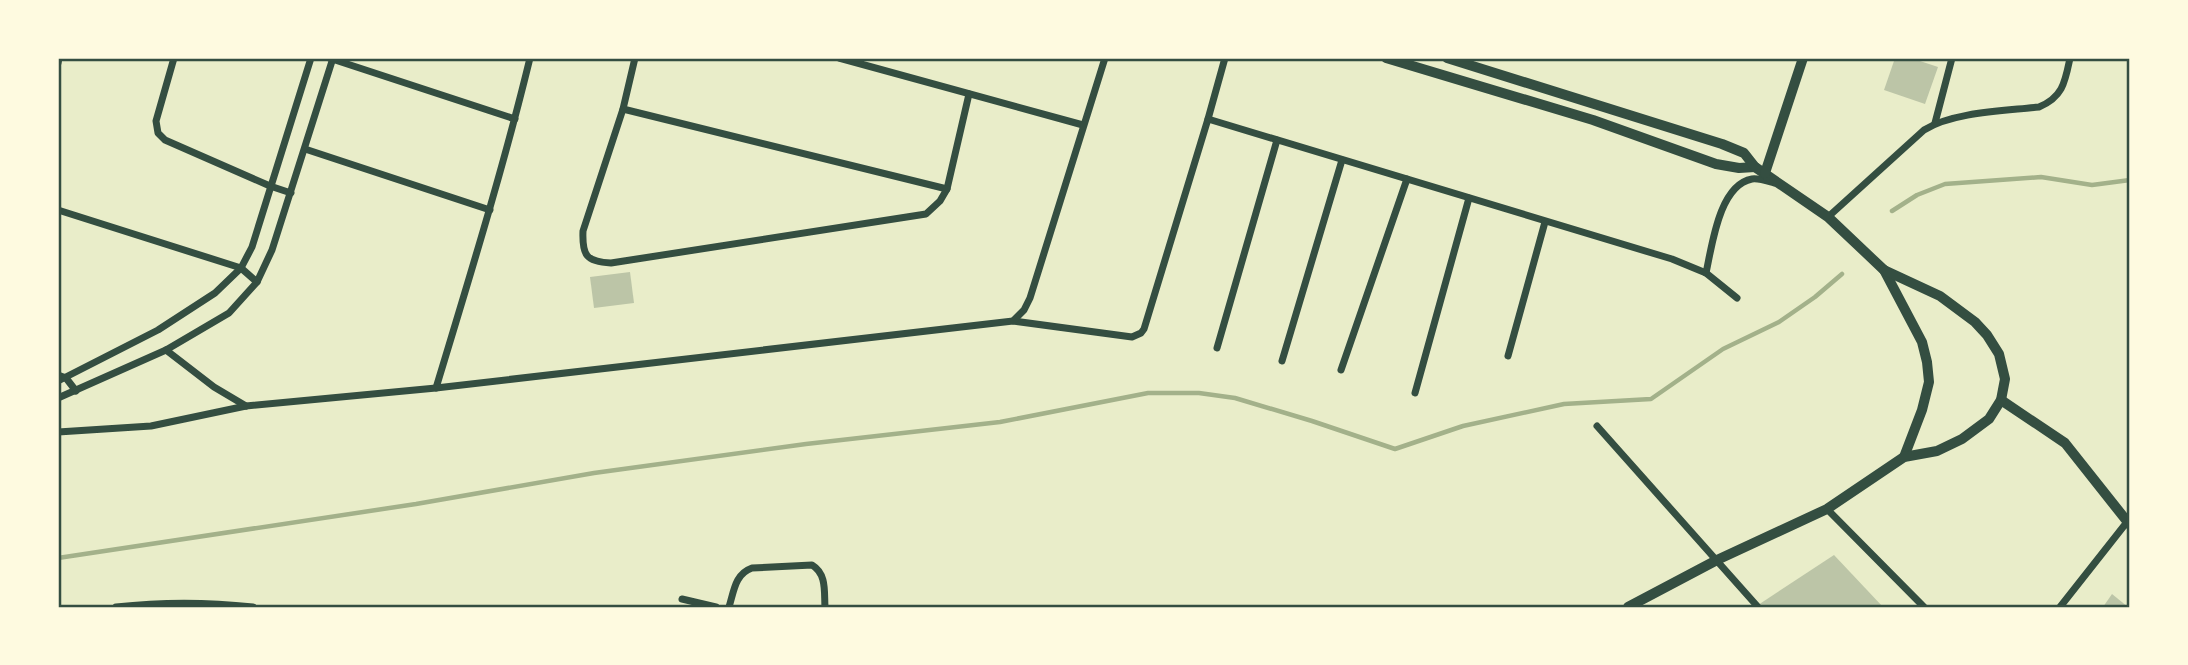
<svg xmlns="http://www.w3.org/2000/svg" width="2188" height="665" viewBox="0 0 2188 665" font-family="'Sofia Sans Condensed',sans-serif">
  <style>
    .lines { fill: none; stroke-linecap: round; stroke-linejoin: round }
    .stream { stroke: #a3b18a; stroke-width: 4.5 }
    .building { fill: #bcc5a7 }
    .minor { stroke: #344e41; stroke-width: 7 }
    .tertiary { stroke: #344e41; stroke-width: 10 }
    .neatline { fill: none; stroke: #344e41; stroke-width: 2.5 }
  </style>
  <rect width="100%" height="100%" fill="#e9edc9"/>
  <g class="lines">
    <!-- stream -->
    <g class="stream">
      <path d="M1892,211L1917,195L1945,184L2041,177L2092,185L2130,180"/>
      <path d="M58,558L416,504L594,473L806,444L1000,422L1148,393H1199L1235,398L1312,421L1395,449L1463,426L1564,404L1651,399L1723,349L1779,322L1815,297L1842,274"/>
    </g>
  </g>
  <!-- building -->
  <g class="building">
    <path d="M1895,58H1911L1938,67L1925,104L1884,90Z"/>
    <path d="M630,272L634,303L594,308L590,277Z"/>
    <path d="M1834,555L1883,607H1755Z"/>
    <path d="M2112,594L2128,607H2103Z"/>
  </g>
  <g class="lines">
    <!-- minor -->
    <g class="minor">
      <path d="M174,58L156,121L158,133L165,140L270,186L291,193"/>
      <path d="M329,58L515,119"/>
      <path d="M635,58L623,109L583,231C582,255 586,262 611,263L926,214L940,201L947,189L969,94"/>
      <path d="M839,58L1083,125"/>
      <path d="M58,63L59,58"/>
      <path d="M623,109L947,189"/>
      <path d="M1208,119L1672,259L1706,273L1737,298"/>
      <path d="M1935,123L1952,58"/>
      <path d="M305,149L490,210"/>
      <path d="M58,210L241,268L257,282"/>
      <path d="M1828,217L1924,130C1953,112 2004,111 2039,107C2063,97 2065,82 2070,58"/>
      <path d="M1706,273C1712,246 1719,185 1752,179C1759,178 1767,181 1774,183"/>
      <path d="M1013,321L1132,337L1141,333L1144,329L1208,119L1225,58"/>
      <path d="M1217,348L1277,140"/>
      <path d="M166,350L214,387L246,406"/>
      <path d="M1508,356L1545,222"/>
      <path d="M1282,361L1342,160"/>
      <path d="M1341,370L1407,179"/>
      <path d="M58,375L66,378L76,391"/>
      <path d="M58,381L158,330L215,293L241,268L252,247L311,58"/>
      <path d="M436,388C469,279 503,169 530,58"/>
      <path d="M1415,393L1469,198"/>
      <path d="M58,398L166,350L229,313L257,282L272,250L333,58"/>
      <path d="M1597,426L1758,607"/>
      <path d="M58,432L151,426L246,406L436,388L1013,321L1024,310L1030,298L1105,58"/>
      <path d="M1827,509L1924,607"/>
      <path d="M682,599L716,607"/>
      <path d="M116,607C160,602 208,602 253,607"/>
      <path d="M729,607C734,591 735,574 752,568L812,565C827,574 824,592 825,607"/>
      <path d="M2060,607L2127,522"/>
    </g>
    <!-- tertiary -->
    <g class="tertiary">
      <path d="M1386,58L1593,120L1716,164L1739,168L1755,167"/>
      <path d="M1447,58L1722,144L1744,153L1755,167L1828,217L1884,270L1922,342L1927,362L1929,382L1922,410L1904,457"/>
      <path d="M1765,173L1803,58"/>
      <path d="M2001,400L2065,443L2130,525"/>
      <path d="M1628,607L1717,560L1827,509L1904,457L1937,451L1962,439L1989,419L2001,400L2005,379L1999,354L1987,335L1975,322L1940,296L1884,270"/>
    </g>
  </g>
  <!-- border -->
  <rect width="2188" height="665" fill="none" stroke="#fefae0" stroke-width="119"/>
  <rect x="60" y="60" width="2068" height="546" class="neatline"/>
</svg>
